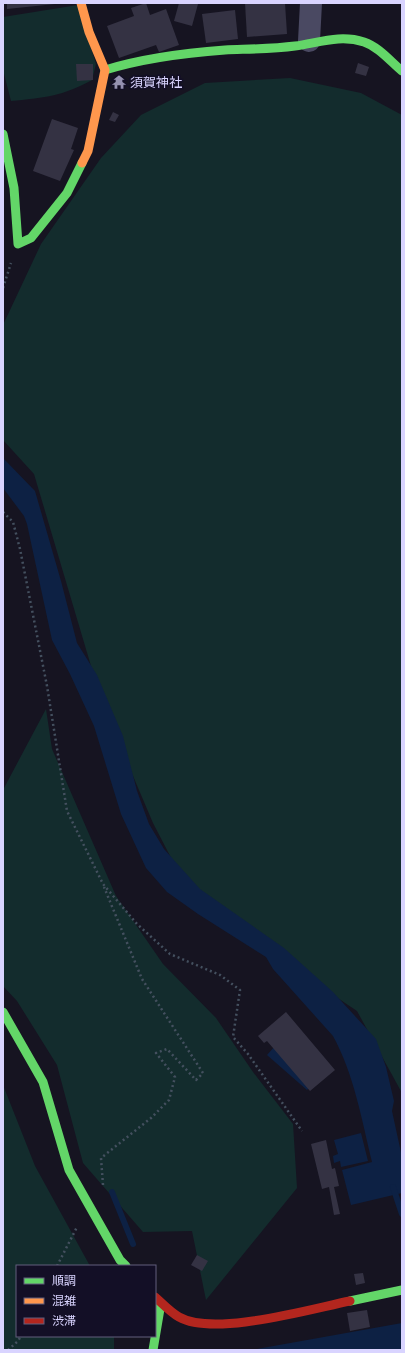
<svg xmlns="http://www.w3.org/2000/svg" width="405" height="1353" viewBox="0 0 405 1353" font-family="'DM Sans','Noto Sans JP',sans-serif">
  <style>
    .green { fill: #132c2d }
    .water { fill: #0d2144 }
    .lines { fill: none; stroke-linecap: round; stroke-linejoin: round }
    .stream { stroke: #0d2144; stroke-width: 6 }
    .building { fill: #343243 }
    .path { stroke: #44505f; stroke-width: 2.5; stroke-dasharray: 2 3; stroke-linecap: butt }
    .street { stroke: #4a4962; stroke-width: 22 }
    .fast { stroke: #63d668; stroke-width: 9 }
    .slow { stroke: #ff974d; stroke-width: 9 }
    .jam { stroke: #b3261e; stroke-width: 9 }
    .labels { text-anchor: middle; stroke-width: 3.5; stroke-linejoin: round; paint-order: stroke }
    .poi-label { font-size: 13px; fill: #d9d4ff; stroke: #130f26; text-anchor: start }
  </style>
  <rect width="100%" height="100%" fill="#161421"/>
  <!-- green -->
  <g class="green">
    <path d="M78,5L96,64L92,80C64,96 42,98 11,101L3,70V17Z"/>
    <path d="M290,78L361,93L402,115V1093L357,1011L194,902L153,823L102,703L34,474L3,440V325L41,244L101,158L141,115L205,83Z"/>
    <path d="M46,709L52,749L116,896L163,964L216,1018L253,1072L293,1124L297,1188L206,1300L192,1231L143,1232L83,1163L57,1065L17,1001L3,986V790Z"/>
    <path d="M3,1085L35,1166L90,1266H17V1336H114V1350H3Z"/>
  </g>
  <!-- water -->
  <g class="water">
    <path d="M3,458L35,491L61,581L77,643L97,675L123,736L137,791L149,824L164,849L200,889L284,948L333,992L376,1039L386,1067L394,1101L392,1111L402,1157V1193L351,1205L342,1170L372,1162C362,1121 354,1074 333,1036L273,969L266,957L198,914L167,892L146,868L121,814L94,726L70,674L52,640L27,524L24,516L3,488Z"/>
    <path d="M285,1035L324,1071L307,1090L267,1055Z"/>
    <path d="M361,1133L368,1161L341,1167L340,1161L334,1163L333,1156L338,1154L334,1140Z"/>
    <path d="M402,1323V1350H251Z"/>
  </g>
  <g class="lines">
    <!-- stream -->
    <g class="stream">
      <path d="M393,1187L402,1214"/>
      <path d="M112,1192L133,1244"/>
    </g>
  </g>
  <!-- building -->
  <g class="building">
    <path d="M7,3H55V4L7,9Z"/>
    <path d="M146,3L150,15L166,9L179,45L159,52L156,45L119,58L107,26L134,16L131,8Z"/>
    <path d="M179,3L198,4L192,26L174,21Z"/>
    <path d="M245,3H285L287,34L247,37Z"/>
    <path d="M235,10L238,39L206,43L202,14Z"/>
    <path d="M358,63L369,67L366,76L355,73Z"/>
    <path d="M76,64H93V80L77,81Z"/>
    <path d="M113,112L119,115L115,122L109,120Z"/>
    <path d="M52,119L78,128L71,149L74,150L60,181L33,171Z"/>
    <path d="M286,1012L335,1070L310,1091L267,1041L264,1043L258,1036Z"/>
    <path d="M326,1140L332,1169L335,1168L339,1186L334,1187L340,1214L334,1215L329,1187L322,1189L311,1144Z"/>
    <path d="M197,1255L208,1261L202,1271L191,1265Z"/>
    <path d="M363,1273L365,1283L356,1285L354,1274Z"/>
    <path d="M367,1310L370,1327L350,1331L347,1313Z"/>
  </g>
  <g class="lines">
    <!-- path -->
    <g class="path">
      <path d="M3,288L11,263"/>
      <path d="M3,512L13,522L20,549L47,686L67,811L103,884L137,924L170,954L220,975L240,990L233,1037L248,1054L302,1131"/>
      <path d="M103,1185L101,1158L151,1118L169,1100L175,1077L156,1053L167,1049L196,1080L203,1073L142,979L104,887"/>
      <path d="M57,1266L77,1227"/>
      <path d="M8,1350L18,1341L21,1336"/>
    </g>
    <!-- street -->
    <path class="street" d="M309,41L311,3"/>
    <!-- fast -->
    <g class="fast">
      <path d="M105,70C144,58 184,53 225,50C248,49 272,49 295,46C318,43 340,34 364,42C379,47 390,61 402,71"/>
      <path d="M3,134L14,188L18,244L31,238L67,193L82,163"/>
      <path d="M3,1012L43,1082L69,1170L120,1260L126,1266"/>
      <path d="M350,1301L402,1290"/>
      <path d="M153,1350L161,1303"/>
    </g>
    <!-- slow -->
    <path class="slow" d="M81,3L89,32L105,70L88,151L82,163"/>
    <!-- jam -->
    <path class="jam" d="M155,1297C162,1303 170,1312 179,1317C214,1337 310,1309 350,1301"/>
  </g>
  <!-- icons -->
  <defs>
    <symbol id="temple-bare" viewBox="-9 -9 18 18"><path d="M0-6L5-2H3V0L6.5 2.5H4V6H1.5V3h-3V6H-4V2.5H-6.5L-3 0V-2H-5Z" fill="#9591b1" stroke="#130f26" stroke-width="2.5" paint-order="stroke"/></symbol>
  </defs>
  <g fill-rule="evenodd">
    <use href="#temple-bare" x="109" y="72" width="20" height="20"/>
  </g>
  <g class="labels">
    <!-- poi labels -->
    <g class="poi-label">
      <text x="130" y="87">須賀神社</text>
    </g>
  </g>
  <!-- border -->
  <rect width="405" height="1353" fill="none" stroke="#d9d4ff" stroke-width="8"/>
  <!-- legend -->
  <rect x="16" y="1265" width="140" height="72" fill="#130f26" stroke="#625e7d"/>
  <rect x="24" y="1278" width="20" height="6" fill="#63d668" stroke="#625e7d"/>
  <text x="52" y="1285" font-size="12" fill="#d9d4ff">順調</text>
  <rect x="24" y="1298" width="20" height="6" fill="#ff974d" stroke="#625e7d"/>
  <text x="52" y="1305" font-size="12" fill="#d9d4ff">混雑</text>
  <rect x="24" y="1318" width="20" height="6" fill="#b3261e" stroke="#625e7d"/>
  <text x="52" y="1325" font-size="12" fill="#d9d4ff">渋滞</text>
</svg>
